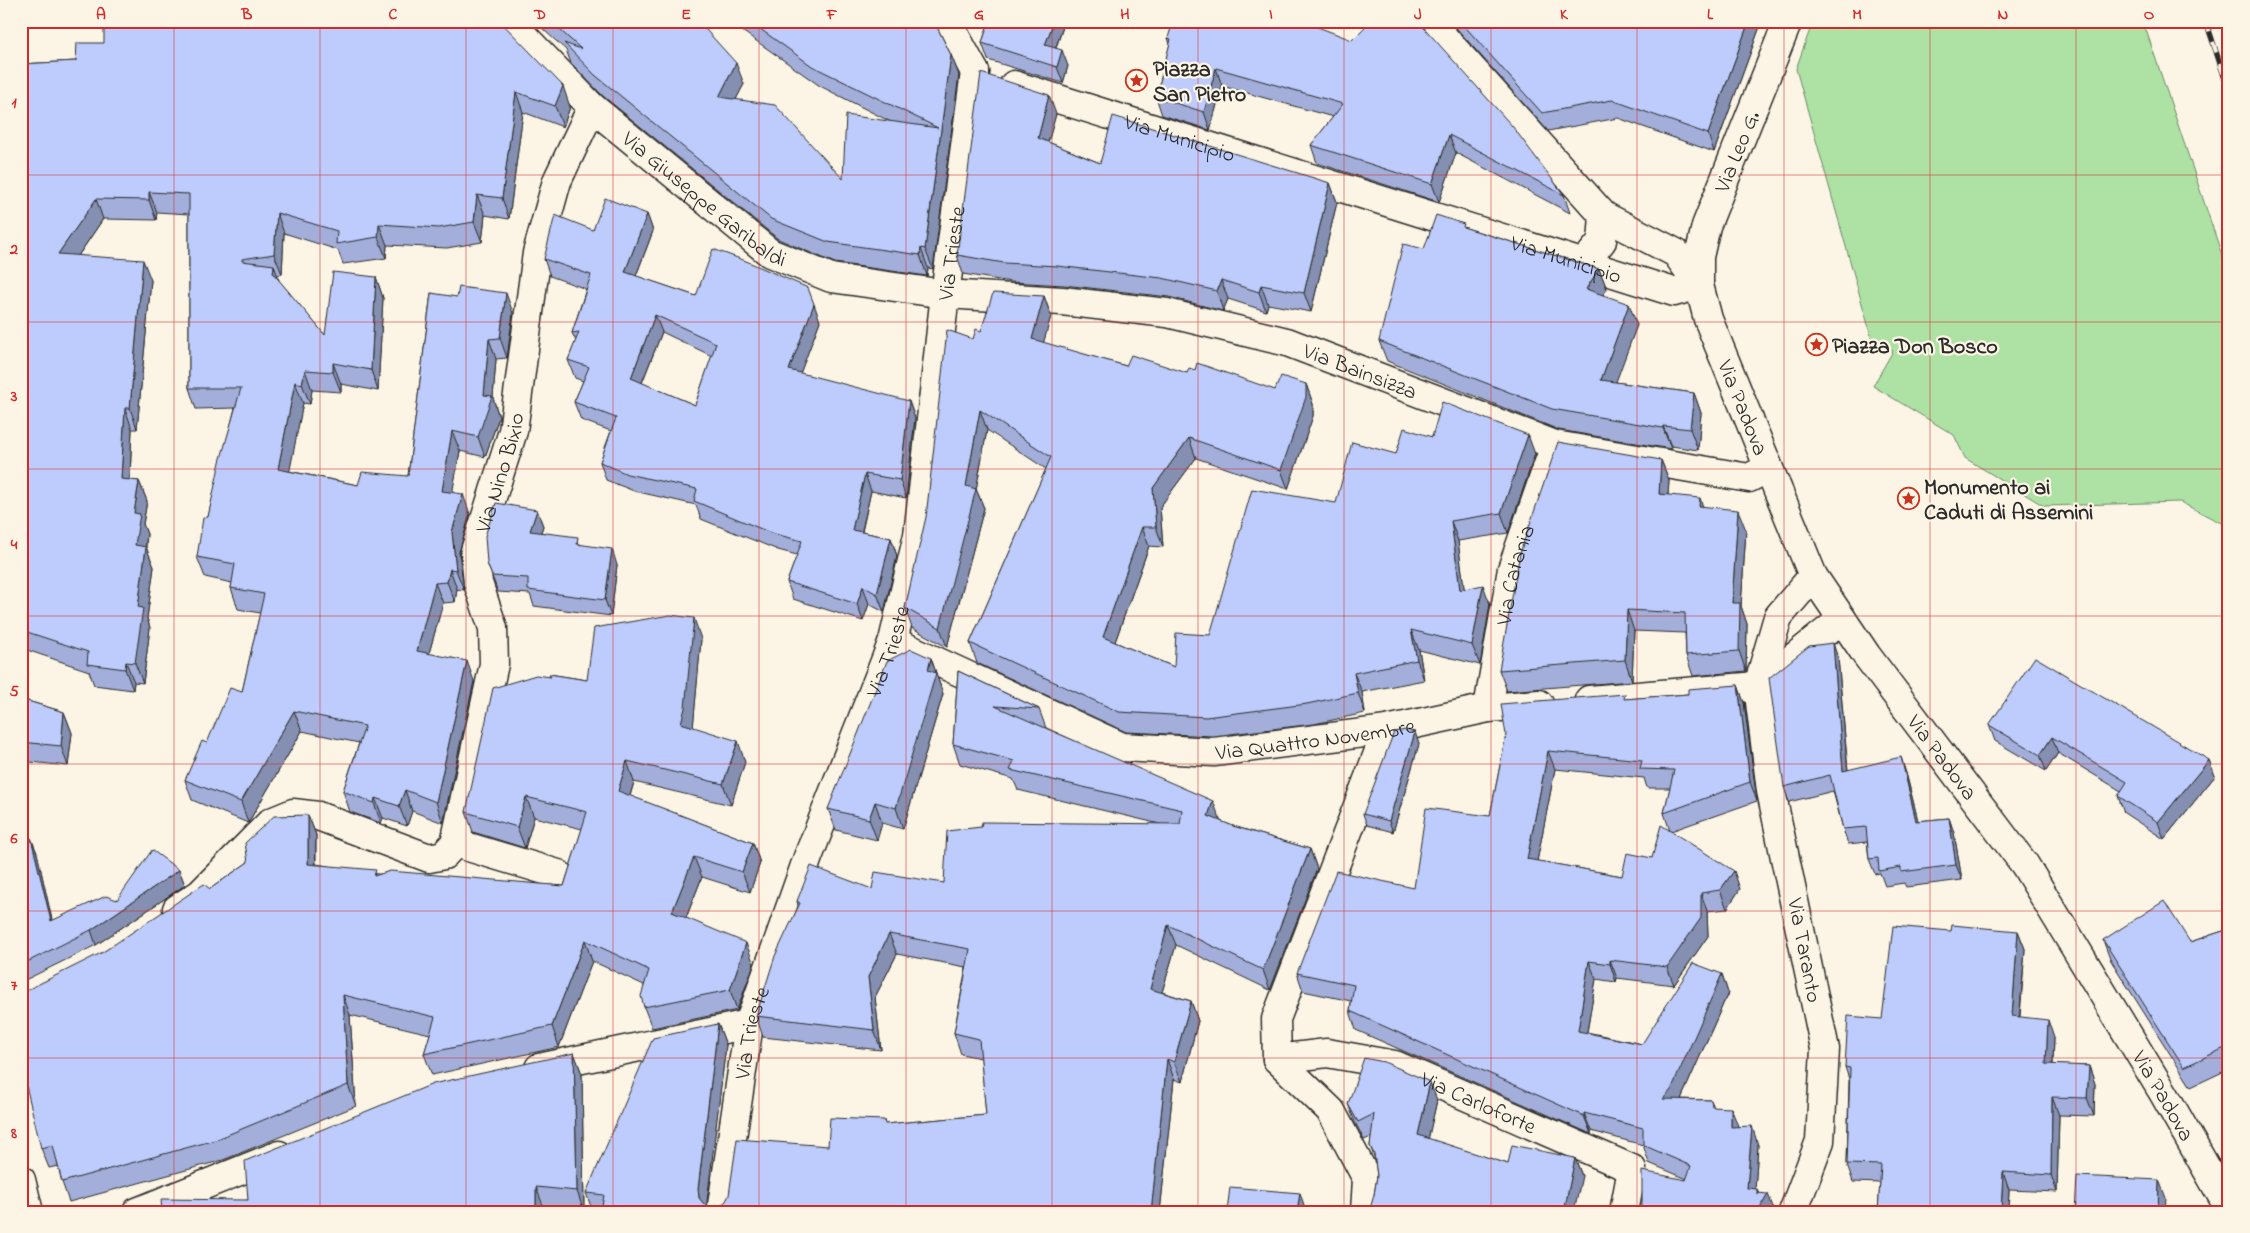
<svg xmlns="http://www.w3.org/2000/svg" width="2250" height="1233" viewBox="0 0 2250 1233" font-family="'Indie Flower',sans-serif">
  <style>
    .green { fill: #aee2a4; stroke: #6c8668 }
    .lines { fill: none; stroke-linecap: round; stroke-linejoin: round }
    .street-casing { stroke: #2b2b2b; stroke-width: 31 }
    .secondary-casing { stroke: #2b2b2b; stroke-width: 31 }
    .street { stroke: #fcf5e5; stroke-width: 28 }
    .secondary { stroke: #fcf5e5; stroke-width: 28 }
    .rail-casing { stroke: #2b2b2b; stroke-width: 5.5 }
    .rail { stroke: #fcf5e5; stroke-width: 4; stroke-dasharray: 11; stroke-linecap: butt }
    .wall { fill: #a3afda; stroke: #2b2b2b; fill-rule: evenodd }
    .shaded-wall { fill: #848fb1; stroke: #2b2b2b }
    .building { fill: #bdccfd; stroke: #2b2b2b; fill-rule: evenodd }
    .grid { fill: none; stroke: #d62828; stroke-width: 1; stroke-opacity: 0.55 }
    .labels { text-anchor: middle; stroke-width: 4.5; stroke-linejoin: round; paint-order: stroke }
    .poi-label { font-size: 22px; font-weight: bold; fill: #2b2b2b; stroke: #fcf5e5; text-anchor: start }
    .street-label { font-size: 22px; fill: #2b2b2b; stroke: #fcf5e5 }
    .neatline { fill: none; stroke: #d62828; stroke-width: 2 }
    .grid-label { font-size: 16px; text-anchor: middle; font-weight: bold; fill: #d62828 }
  </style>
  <rect width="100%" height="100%" fill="#fcf5e5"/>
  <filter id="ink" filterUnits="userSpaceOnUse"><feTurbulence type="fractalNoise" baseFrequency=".02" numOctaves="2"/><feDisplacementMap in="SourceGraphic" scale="10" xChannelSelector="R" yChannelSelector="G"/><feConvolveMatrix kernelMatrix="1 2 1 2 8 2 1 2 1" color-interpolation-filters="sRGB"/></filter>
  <g filter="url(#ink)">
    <!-- green -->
    <path class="green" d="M1813,21H2143L2229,276V527L2180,502L2044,506L1965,458L1954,435L1873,386L1893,351L1872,339L1796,69Z"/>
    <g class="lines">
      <defs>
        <g id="street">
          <path id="s1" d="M509,21L592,107L770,253L831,278L945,294L1062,301L1167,313L1287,342L1555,445L1749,478L1768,468"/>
          <path d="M947,21L975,72"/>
          <path id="s2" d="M1014,85L1674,292L1699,285L1676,253L1604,216L1429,21"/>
          <path d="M1584,263L1602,241L1604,216"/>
          <path id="s3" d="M897,643L1122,747L1214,752L1387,730L1488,708L1539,704"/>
          <path d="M1758,686L1842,619"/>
          <path d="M1589,700L1758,686"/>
          <path id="s4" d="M1488,708L1512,569L1555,445"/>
          <path d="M455,843L558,874"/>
          <path id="s5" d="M177,909L200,894L271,822L293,813L318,816L429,858L444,855L455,843L494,664L493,628L478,583L475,551L513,431L537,253L557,181L592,107"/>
          <path id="s6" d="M1277,1059L1327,1053L1395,1065L1632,1169L1624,1212"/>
          <path d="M539,1068L749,1024"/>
          <path d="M137,1212L279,1155"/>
          <path id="s7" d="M721,1212L749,1024L808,857L893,641L918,535L945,294L975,72"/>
          <path d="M1365,1212L1367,1179L1331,1111L1277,1059L1276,1019L1387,730"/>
          <path d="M1793,1212L1820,1141L1825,1049L1771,791L1758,686L1778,617L1813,576"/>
        </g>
        <g id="secondary">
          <path id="s8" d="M1788,21L1706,226L1699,257V285L1708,319L1813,576L1867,656L2025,865L2164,1094L2229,1208"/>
          <path d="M21,1180L29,1212"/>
        </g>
      </defs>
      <!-- street casing -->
      <use href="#street" class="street-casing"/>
      <!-- secondary casing -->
      <use href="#secondary" class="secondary-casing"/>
      <!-- street -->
      <use href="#street" class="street"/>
      <!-- secondary -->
      <use href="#secondary" class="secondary"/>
      <defs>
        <path id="rail" d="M2206,21L2229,91"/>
      </defs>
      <!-- rail casing -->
      <use href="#rail" class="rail-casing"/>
      <!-- rail -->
      <use href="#rail" class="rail"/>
    </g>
    <!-- wall -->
    <g class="wall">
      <path d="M500,21L570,107L563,127L523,112L509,219L485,215L482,242L447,248L387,245L386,258L343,264L338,250L284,233L282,274L277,275L279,281L325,335L376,277L383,298L378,391L341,384V392L312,390L310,404L303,403L289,471L358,485L408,476L431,293L513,313L507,358L496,359L493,398L499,417L485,457L460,451L452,492L470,514L459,552L464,590L457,589L455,602L443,603L429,653L474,681L443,823L412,811L407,826L383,818L381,823L350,812L343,791L359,743L302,731L248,823L192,800L185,780L207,743L242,692L260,613L238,609L231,588L232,583L205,577L197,557L208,517L235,408L196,409L189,388V214L157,212L156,220L103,219L78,256L151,280L137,429H132L130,480L139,481L147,501L143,524L147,534L146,547L154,567L147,618L150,628L143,683L134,682L133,690L94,685L89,671L21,648V64L76,61L104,43Z"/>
      <path d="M534,21H698L744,84L736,99L843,179L891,122L820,86L728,21H934L951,55L959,75L933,269L928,268L927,276L835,263L778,239L603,96L571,63L566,50Z"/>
      <path d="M989,21H1065L1056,48L1068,66L1063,83L988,60L982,43Z"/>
      <path d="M1450,21H1762L1714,152L1618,118L1548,131Z"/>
      <path d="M1314,24L1313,25L1564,195L1570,213L1456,153L1439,202L1317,163L1311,145L1333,117L1222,86L1210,130L1162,115L1156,97L1170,44L1168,38Z"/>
      <path d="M1056,114L1048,142L1100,163L1330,183L1337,202L1311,312L1268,304L1266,311L1228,299L1223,311L1169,297L1064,285L1011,282L963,274L957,255Z"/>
      <path d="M647,214L653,231L636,276L696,296L820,321L800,373L915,418L906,498L871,491L862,532L891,538L897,556L884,612L869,604L863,621L793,599L787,582L797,555L778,550L701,519L696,505L634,491L606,480L600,462L611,431L581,420L574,402L583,381L575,378L568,360L576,341L572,333L586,289L550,276L544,259L593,230ZM662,332L712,356L695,405L642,383Z"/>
      <path d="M1466,228L1599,269L1607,289L1603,295L1637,325L1615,382L1694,393L1701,413L1698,450L1671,446V449L1559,430L1387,361L1379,341L1424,249Z"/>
      <path d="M1044,296L1051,316L1043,343L1126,366L1187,373L1275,390L1306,384L1313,404V416L1288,489L1196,458L1160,507L1163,547L1149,546L1115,642L1174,667L1210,635L1336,503L1396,454L1432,437L1535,454L1508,533L1458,541L1464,589L1490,604L1480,665L1419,650L1424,680L1362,692L1365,713L1314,724L1213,736L1126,732L977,663L970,643L1046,469L987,430L976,489L984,508L947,647L912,628L905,608L973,339L981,331Z"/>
      <path d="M1661,460L1669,480L1668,495L1703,507L1746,530L1741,606L1747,624L1746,671L1693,676L1686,655L1685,633L1634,631L1632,681L1507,691L1499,670Z"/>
      <path d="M537,510L543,526L541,532L580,544L617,565L611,616L534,606L530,594L498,592L487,563Z"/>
      <path d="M701,639L693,727L745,762L731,805L634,782L630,796L753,843L760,863L750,892L702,877L686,918L754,964L737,1010L652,1028L644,1007V985L592,961L559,1047L432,1075L424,1054L430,1034L350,1015L356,1106L223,1160L69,1202L62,1182L58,1166L49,1168L41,1148L103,952L210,889L248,862L308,815L316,835V864L378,874L564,886L582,829L534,817L525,848L473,832L466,812L550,677L549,674L587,680Z"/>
      <path d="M931,658L943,694L903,829L882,823L877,840L836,830L828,809Z"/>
      <path d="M1838,658L1848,770L1906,773L1918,821L1949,818L1954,833L1962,880L1906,887L1904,883L1885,886L1880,873L1875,874L1869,859L1867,842L1848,844L1843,829L1833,791L1789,802L1784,787Z"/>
      <path d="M958,671L1039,709L1046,728L1220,821L1233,826L1310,849L1317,869L1270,990L1176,945L1162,992L1191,1001L1198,1021L1182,1082L1174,1079L1160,1212H593L586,1193L718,1024L726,1045L706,1205L711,1207L720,1206L828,1146L886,1124L986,1115L981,1058L961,1054L954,1033L966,967L897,954L875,997L881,1050L763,1037L756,1016L798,906L797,901L872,889L944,883L1160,824L1018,790L1013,779L960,764L953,744Z"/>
      <path d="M1738,685L1744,703L1757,801L1671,831L1740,889L1727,909L1707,911L1708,936L1674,985L1617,978L1616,982L1596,979L1587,1032L1642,1044L1722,974L1728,993L1681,1099L1711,1100L1714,1107L1738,1126L1758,1145L1755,1189H1757L1759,1193L1642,1209L1687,1179L1649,1163L1643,1145L1591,1131V1134L1356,1030L1350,1011L1351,1001L1303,991L1297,973L1414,888L1490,816L1506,735L1626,699L1688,694ZM1555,769L1644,778L1647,788H1670L1664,813L1670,831L1652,858L1622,876L1537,861Z"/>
      <path d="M21,699L64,712L72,733L68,766L21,761Z"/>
      <path d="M1989,725L2209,760L2215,776L2164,839L2124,813L2118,796L2121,791L2058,753L2046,771L1995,741Z"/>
      <path d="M1419,744L1393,832L1367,825L1363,814Z"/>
      <path d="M21,837L31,838L37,853L52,921L117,900L179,870L185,885L96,945L21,982Z"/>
      <path d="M2229,929V1069L2191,1087L2110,959L2103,940L2190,942Z"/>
      <path d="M2018,931L2025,949L2020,1017L2054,1038L2053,1065L2089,1066L2095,1084L2094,1116L2059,1115L2057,1192L2009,1190L2008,1212H1878L1880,1183L1853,1182L1847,1164L1849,1079L1845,1067L1882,1019Z"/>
      <path d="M574,1053L582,1074L584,1212L544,1208V1212H162L248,1200Z"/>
      <path d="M1437,1100L1428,1139L1508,1164L1575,1158L1582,1176L1374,1195L1377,1176L1375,1159L1370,1146L1371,1137L1364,1140L1355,1122L1348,1104Z"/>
    </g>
    <!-- shaded-wall -->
    <g class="shaded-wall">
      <path d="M1054,21H1065L1051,61L1045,45Z"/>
      <path d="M1302,21H1313L1314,24L1309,39Z"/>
      <path d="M1749,21H1762L1714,152L1708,134Z"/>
      <path d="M1062,50L1068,66L1063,83L1057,67Z"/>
      <path d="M951,55L959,75L933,269L925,249Z"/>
      <path d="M736,63L744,84L727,117L719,97Z"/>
      <path d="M1216,68L1222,86L1210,130L1204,112Z"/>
      <path d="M563,86L570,107L563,127L555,106Z"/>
      <path d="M516,92L523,112L509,219L502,198Z"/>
      <path d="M1049,95L1056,114L1044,157L1038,138Z"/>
      <path d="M1449,135L1456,153L1439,202L1432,184Z"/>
      <path d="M1330,183L1337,202L1311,312L1304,293Z"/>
      <path d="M149,192L157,212L156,220L149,200Z"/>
      <path d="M477,195L485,215L482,242L474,222Z"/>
      <path d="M96,199L103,219L65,275L58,254Z"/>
      <path d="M277,213L284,233L282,274L274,254Z"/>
      <path d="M647,214L653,231L631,289L625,272Z"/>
      <path d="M379,224L387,245L386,258L378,237Z"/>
      <path d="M921,248L928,268L927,276L920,255Z"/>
      <path d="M143,260L151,280L137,429L130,408Z"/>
      <path d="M274,265L281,286L273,273Z"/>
      <path d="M1599,269L1607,289L1593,309L1586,289Z"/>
      <path d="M376,277L383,298L378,391L371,370Z"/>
      <path d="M1221,280L1228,299L1223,311L1217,291Z"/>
      <path d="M1261,285L1268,304L1266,311L1259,292Z"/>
      <path d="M506,293L513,313L507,358L500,338Z"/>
      <path d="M1044,296L1051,316L1039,359L1032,339Z"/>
      <path d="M814,304L820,321L795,387L789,370Z"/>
      <path d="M1629,304L1637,325L1609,401L1601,380Z"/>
      <path d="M655,315L662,332L637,395L631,378Z"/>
      <path d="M489,339L496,359L493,398L499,417L485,457L478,437L484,395Z"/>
      <path d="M333,363L341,384V392L333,372Z"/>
      <path d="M305,370L312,390L310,404L302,384Z"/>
      <path d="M295,382L303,403L286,490L278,469Z"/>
      <path d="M1306,384L1313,404V416L1288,489L1281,470Z"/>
      <path d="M1694,393L1701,413L1698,450L1690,429Z"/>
      <path d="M909,401L915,418L906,498L900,480Z"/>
      <path d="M125,408L132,429L129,499L121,479Z"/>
      <path d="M980,410L987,430L976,490V489L984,508L947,647L940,628Z"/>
      <path d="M1663,426L1671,446V449L1663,428Z"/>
      <path d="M452,431L460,451L449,511L442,491Z"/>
      <path d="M1528,435L1535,454L1508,533L1501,513Z"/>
      <path d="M1189,438L1196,458L1160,507L1163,547L1156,527L1153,488Z"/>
      <path d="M1661,460L1669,480L1667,514L1659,494Z"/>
      <path d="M865,474L871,491L858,547L852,530Z"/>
      <path d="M139,481L147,501L143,524L147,534L143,566L135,545L134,513Z"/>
      <path d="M463,494L470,514L459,552L464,590L456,570L452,532Z"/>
      <path d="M1700,498L1707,518L1699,506Z"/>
      <path d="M537,510L543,526L536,547L530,531Z"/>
      <path d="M1738,510L1746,530L1741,606L1747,624L1746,671L1739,651L1732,603Z"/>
      <path d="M1451,521L1458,541L1467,610L1460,590Z"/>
      <path d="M1142,527L1149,546L1110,656L1103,637Z"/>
      <path d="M891,538L897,556L884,612L877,594Z"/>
      <path d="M146,547L154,567L147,618L150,628L143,683L135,663L138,607Z"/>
      <path d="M612,549L617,565L611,616L605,600Z"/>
      <path d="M450,569L457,589L455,602L447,582Z"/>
      <path d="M435,583L443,603L424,671L417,651Z"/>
      <path d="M1483,585L1490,604L1480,665L1472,645Z"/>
      <path d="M863,586L869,604L863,621L857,604Z"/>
      <path d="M1627,610L1634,631L1632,681L1625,660Z"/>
      <path d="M694,618L701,639L693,729L681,723Z"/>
      <path d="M1411,630L1419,650L1424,680L1417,660Z"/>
      <path d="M1833,643L1838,658L1849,786L1843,771Z"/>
      <path d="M931,658L943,694L903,829L896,808Z"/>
      <path d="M467,661L474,681L443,823L436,802Z"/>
      <path d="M126,662L134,682L133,690L125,669Z"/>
      <path d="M1354,673L1362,692L1365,713L1358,693Z"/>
      <path d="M1738,685L1744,703L1757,801L1750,782Z"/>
      <path d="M294,711L302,731L248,823L241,802Z"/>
      <path d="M64,712L72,733L68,766L61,746Z"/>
      <path d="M1415,732L1419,744L1393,832L1389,821Z"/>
      <path d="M2052,737L2058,753L2046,771L2040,755Z"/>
      <path d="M738,741L745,762L731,805L723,784Z"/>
      <path d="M1548,751L1555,769L1534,877L1527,859Z"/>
      <path d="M1901,757L1906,773L1922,836L1916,821Z"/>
      <path d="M2209,760L2215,776L2164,839L2158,822Z"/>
      <path d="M627,761L634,782L625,812L618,791Z"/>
      <path d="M405,790L412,811L407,826L399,806Z"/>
      <path d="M526,797L534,817L525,848L517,827Z"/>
      <path d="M375,798L383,818L381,823L374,803Z"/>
      <path d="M1213,801L1221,822L1208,816Z"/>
      <path d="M875,802L882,823L877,840L869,819Z"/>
      <path d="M308,815L316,835L315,884L308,864Z"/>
      <path d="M1949,818L1954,833L1962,880L1956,865Z"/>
      <path d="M31,838L37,853L56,937L51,921Z"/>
      <path d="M753,843L760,863L750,892L742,872Z"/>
      <path d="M1310,849L1317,869L1270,990L1263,970Z"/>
      <path d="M694,857L702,877L680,933L672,912Z"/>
      <path d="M179,870L185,885L96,945L91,930Z"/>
      <path d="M1734,871L1740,889L1727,909L1720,890Z"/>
      <path d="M1701,893L1707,911L1708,936L1674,985L1667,967Z"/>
      <path d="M1168,925L1176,945L1157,1009L1150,989Z"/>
      <path d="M2018,931L2025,949L2018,1034L2012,1016Z"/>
      <path d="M889,934L897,954L875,997L881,1050L874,1030L868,977Z"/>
      <path d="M585,940L592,961L559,1047L552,1026Z"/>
      <path d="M746,943L754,964L737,1010L730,990Z"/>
      <path d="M1610,960L1617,978L1616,982L1610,964Z"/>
      <path d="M1589,961L1596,979L1584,1049L1578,1031Z"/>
      <path d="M1722,974L1728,993L1677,1108L1663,1099Z"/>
      <path d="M343,995L350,1015L356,1106L348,1085Z"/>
      <path d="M1191,1001L1198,1021L1182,1082L1174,1062Z"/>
      <path d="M2048,1020L2054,1038L2052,1082L2046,1064Z"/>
      <path d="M718,1024L726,1045L706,1210L699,1198L698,1189Z"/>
      <path d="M574,1053L582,1074L584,1212L577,1191Z"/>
      <path d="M1167,1059L1174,1079L1160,1212H1151Z"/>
      <path d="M2089,1066L2095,1084L2094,1116L2087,1098Z"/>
      <path d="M1430,1082L1437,1100L1425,1154L1418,1135Z"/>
      <path d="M2052,1097L2059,1115L2057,1192L2051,1175Z"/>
      <path d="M1731,1108L1738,1126L1737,1145L1731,1127Z"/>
      <path d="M1584,1113L1591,1131V1134L1584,1116Z"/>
      <path d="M1752,1126L1758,1145L1754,1206L1747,1188Z"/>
      <path d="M1575,1158L1582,1176L1574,1212H1564Z"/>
      <path d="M2003,1172L2009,1190L2008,1212H2001Z"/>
      <path d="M2159,1180L2166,1198L2165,1212H2158Z"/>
      <path d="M536,1187L544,1208V1212H536Z"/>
      <path d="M1757,1189L1762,1204L1768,1194L1775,1212H1758Z"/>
      <path d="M1300,1193L1306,1211V1212H1297Z"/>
    </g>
    <!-- building -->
    <g class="building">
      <path d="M104,21H500L563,86L555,106L516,92L502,198L477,195L474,222L439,228L379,224L378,237L336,244L337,231L277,213L274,254L242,259V261L274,265L273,273L325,335L333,272L376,277L371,370L333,363V372L305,370L302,384L295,382L278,469L358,485L362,472L408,476L431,293L457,297L459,287L506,293L500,338L489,339L484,395L492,396L478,437L452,431L442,491L463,494L452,532L456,570L450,569L447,582L435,583L417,651L467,661L436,802L405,790L399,806L375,798L374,803L343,791L365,726L294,711L241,802L185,780L202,741L207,743L230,688L242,692L264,594L231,588L235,564L197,557L203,518L208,517L220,462L241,388H189V194L149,192V200L96,199L58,254L143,260L130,408H125L121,479L139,481L134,513L140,514L135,545L146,547L138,607L143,608L135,663L126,662L125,669L87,664L88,652L21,630V64L76,61L77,43H104Z"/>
      <path d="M550,21H698L736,63L719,97L775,105L843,179L846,115L938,128L812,66L749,21H934L951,55L925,249L921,248L920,255L828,242L771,219L595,75L564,43L581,49Z"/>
      <path d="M989,21H1054L1045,45L1062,50L1057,67L982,43Z"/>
      <path d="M1173,21H1302L1352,40L1371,21H1418L1513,127L1564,195L1449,135L1432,184L1311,145L1343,104L1216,68L1204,112L1156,97L1171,39L1168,38Z"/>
      <path d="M1460,21H1749L1708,134L1612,100L1542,113Z"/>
      <path d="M981,73L1049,95L1038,138L1100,163L1113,116L1330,183L1304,293L1261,285L1259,292L1221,280L1217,291L1162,278L1057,266L1004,263L957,255Z"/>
      <path d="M605,198L647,214L625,272L696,296L713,249L746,261L808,288L814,304L789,370L909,401L900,480L865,474L852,530L891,538L877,594L863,586L857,604L787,582L802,541L771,533L694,501L697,489L627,474L600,462L616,418L574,402L589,367L568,360L579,332L572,333L591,275L544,259L555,215L593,230ZM655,315L716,343L695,405L631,378Z"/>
      <path d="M1436,215L1464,224L1463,227L1599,269L1586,289L1629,304L1601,380L1694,393L1690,429L1663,426V428L1552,409L1379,341L1403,244L1424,249Z"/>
      <path d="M993,293L1044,296L1032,339L1126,366L1131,355L1187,373L1189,368L1195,370L1197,363L1275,390L1281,376L1306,384V397L1281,470L1189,438L1153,488L1156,527H1142L1103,637L1174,667L1176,633L1210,635L1252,489L1336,503L1352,442L1396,454L1404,428L1432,437L1442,402L1528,435L1501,513L1451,521L1460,590L1483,585L1472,645L1411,630L1417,660L1354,673L1358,693L1307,704L1206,717L1119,712L970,643L1051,457L980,410L966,486L976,489L940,628L905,608L926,517L947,330L973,339L976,329L981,331Z"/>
      <path d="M1558,442L1661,460L1659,494L1700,498L1699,506L1738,510L1732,603H1740L1739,651L1686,655L1685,613L1627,610L1625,660L1499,670L1520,553Z"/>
      <path d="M496,503L537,510L530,531L578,537L577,544L612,549L605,600L528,590V578L492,576L487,563L485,536Z"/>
      <path d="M670,615L694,618L685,708L681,723L738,741L723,784L627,761L618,791L753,843L742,872L694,857L672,912L746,943L730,990L644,1007L641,996L649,970L585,940L552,1026L424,1054L435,1017L343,995L348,1085L215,1140L62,1182L53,1145L41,1148L21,1065V993L103,952L204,884L210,889L248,862L245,843L274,816L308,815V864L376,870L374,876L390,871L564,886L587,812L526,797L517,827L466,812L493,688L536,675L551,677L549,674L587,680L594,628Z"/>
      <path d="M1833,643L1843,771L1901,757L1916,821L1949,818L1956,865L1901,872V867L1879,871L1878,858L1869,859L1866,827L1843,829L1830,775L1784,787L1769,678L1809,646Z"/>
      <path d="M911,649L931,658L928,670L936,673L896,808L875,802L869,819L828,809L887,661Z"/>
      <path d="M2035,657L2209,760L2158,822L2118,796L2127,782L2052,737L2040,755L1989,725Z"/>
      <path d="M958,671L1039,709L995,706L1213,801L1208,816L1233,826L1310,849L1263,970L1168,925L1150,989L1191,1001L1174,1062L1167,1059L1151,1212H768L753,1210V1212H601L604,1195L586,1193L653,1038L718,1024L698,1189L699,1198L704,1204L711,1207L720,1206L726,1201L729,1195L737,1139L828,1146L830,1118L884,1120L885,1124L986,1115L979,1039L954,1033L970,949L889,934L868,977L874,1030L756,1016L775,956L800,903L797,901L811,866L872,889L875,872L944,883L947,831L981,827L982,822L1180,824L1182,810L1010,770L1014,761L953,744Z"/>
      <path d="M1738,685L1750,782L1664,813L1674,770L1640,769L1642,760L1548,751L1527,859L1622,876L1627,853L1652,858L1661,825L1734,871L1720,890L1701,893V918L1667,967L1610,960V964L1589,961L1578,1031L1642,1044L1693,963L1722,974L1671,1090L1663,1099L1711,1100L1712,1107L1731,1108V1127L1752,1126L1747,1188L1757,1189V1193L1768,1194L1758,1212H1628V1208L1642,1209V1171L1686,1180L1691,1166L1643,1145V1128L1584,1113V1116L1350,1011L1354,985L1297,973L1336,871L1414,888L1426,808L1490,816L1506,735L1501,704L1625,694L1624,699L1688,694V689Z"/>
      <path d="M21,699L64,712L61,746L21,742Z"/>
      <path d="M1406,730L1415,732L1389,821L1363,814L1394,732Z"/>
      <path d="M21,837L31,838L51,921L106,896L117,900L152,850L179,870L91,930L21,965Z"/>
      <path d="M2164,901L2190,942L2229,929V1046L2184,1067L2103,940Z"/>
      <path d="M1952,925L2018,931L2012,1016L2048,1020L2046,1064L2089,1066L2087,1098L2052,1097L2051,1175L2003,1172L2001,1212H1878L1881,1165L1847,1164L1850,1068L1845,1067L1848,1016L1882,1019L1893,926L1951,931Z"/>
      <path d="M574,1053L577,1191L536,1187V1212H162L161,1199L248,1200L245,1161L433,1084Z"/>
      <path d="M1364,1058L1384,1062L1430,1082L1418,1135L1508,1164L1512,1145L1575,1158L1564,1212H1369L1374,1195L1377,1176L1374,1154L1370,1146L1374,1114L1358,1122L1348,1104Z"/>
      <path d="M2077,1176L2159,1180L2158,1212H2075Z"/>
      <path d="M1230,1187L1300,1193L1297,1212H1227Z"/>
    </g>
  </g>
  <!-- grid -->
  <path class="grid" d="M174,21V1212M320,21V1212M466,21V1212M613,21V1212M759,21V1212M906,21V1212M1052,21V1212M1198,21V1212M1344,21V1212M1491,21V1212M1637,21V1212M1784,21V1212M1930,21V1212M2076,21V1212M21,175H2229M21,322H2229M21,469H2229M21,616H2229M21,764H2229M21,911H2229M21,1058H2229"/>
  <!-- icons -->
  <defs>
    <symbol id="sight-ring" viewBox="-11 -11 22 22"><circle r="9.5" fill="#fcf5e5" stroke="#c8321e" stroke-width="1.5"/><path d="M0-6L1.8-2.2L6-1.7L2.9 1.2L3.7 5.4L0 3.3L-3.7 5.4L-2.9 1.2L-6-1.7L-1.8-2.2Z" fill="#c8321e"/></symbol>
  </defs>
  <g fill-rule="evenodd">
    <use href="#sight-ring" x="1124" y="68" width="25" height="25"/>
    <use href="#sight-ring" x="1804" y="332" width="25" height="25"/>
    <use href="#sight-ring" x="1896" y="486" width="25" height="25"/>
  </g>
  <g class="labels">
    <!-- poi labels -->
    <g class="poi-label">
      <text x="1153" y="76">Piazza<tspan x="1153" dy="25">San Pietro</tspan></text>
      <text x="1832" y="353">Piazza Don Bosco</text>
      <text x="1924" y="494">Monumento ai<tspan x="1924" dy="25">Caduti di Assemini</tspan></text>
    </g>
    <!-- street labels -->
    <g class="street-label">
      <text dy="8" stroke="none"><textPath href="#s2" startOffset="174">Via Municipio</textPath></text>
      <text transform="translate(1736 151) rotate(-68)" y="8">Via Leo G.</text>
      <text dy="8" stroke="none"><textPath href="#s1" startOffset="265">Via Giuseppe Garibaldi</textPath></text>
      <text dy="8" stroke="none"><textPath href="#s7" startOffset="992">Via Trieste</textPath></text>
      <text dy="8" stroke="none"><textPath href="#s2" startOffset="579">Via Municipio</textPath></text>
      <text dy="8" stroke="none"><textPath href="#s1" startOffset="956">Via Bainsizza</textPath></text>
      <text dy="8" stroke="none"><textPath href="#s8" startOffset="411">Via Padova</textPath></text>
      <text dy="8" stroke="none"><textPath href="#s5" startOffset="709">Via Nino Bixio</textPath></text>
      <text dy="8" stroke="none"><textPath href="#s4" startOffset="136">Via Catania</textPath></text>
      <text dy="8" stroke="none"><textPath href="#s7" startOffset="588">Via Trieste</textPath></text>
      <text dy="8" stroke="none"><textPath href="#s3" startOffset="442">Via Quattro Novembre</textPath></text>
      <text dy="8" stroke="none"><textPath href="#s8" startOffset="816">Via Padova</textPath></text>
      <text transform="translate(1806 950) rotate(79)" y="8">Via Taranto</text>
      <text dy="8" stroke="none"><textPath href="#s7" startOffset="182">Via Trieste</textPath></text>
      <text dy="8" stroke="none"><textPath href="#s8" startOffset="1221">Via Padova</textPath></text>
      <text dy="8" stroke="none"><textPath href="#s6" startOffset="211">Via Carloforte</textPath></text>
    </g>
  </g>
  <!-- margin -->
  <rect width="2250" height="1233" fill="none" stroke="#fcf5e5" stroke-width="55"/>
  <rect x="28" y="28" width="2194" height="1178" class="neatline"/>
  <g class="grid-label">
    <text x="101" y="19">A</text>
    <text x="247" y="19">B</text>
    <text x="393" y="19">C</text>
    <text x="540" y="19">D</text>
    <text x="686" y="19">E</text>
    <text x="832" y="19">F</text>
    <text x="979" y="19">G</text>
    <text x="1125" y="19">H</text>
    <text x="1271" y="19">I</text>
    <text x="1418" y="19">J</text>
    <text x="1564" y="19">K</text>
    <text x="1710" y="19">L</text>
    <text x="1857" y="19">M</text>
    <text x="2003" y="19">N</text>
    <text x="2149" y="19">O</text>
    <text x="14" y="107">1</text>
    <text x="14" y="254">2</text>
    <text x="14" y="401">3</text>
    <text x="14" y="549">4</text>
    <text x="14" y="696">5</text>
    <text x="14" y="843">6</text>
    <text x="14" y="990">7</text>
    <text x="14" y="1138">8</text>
  </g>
</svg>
